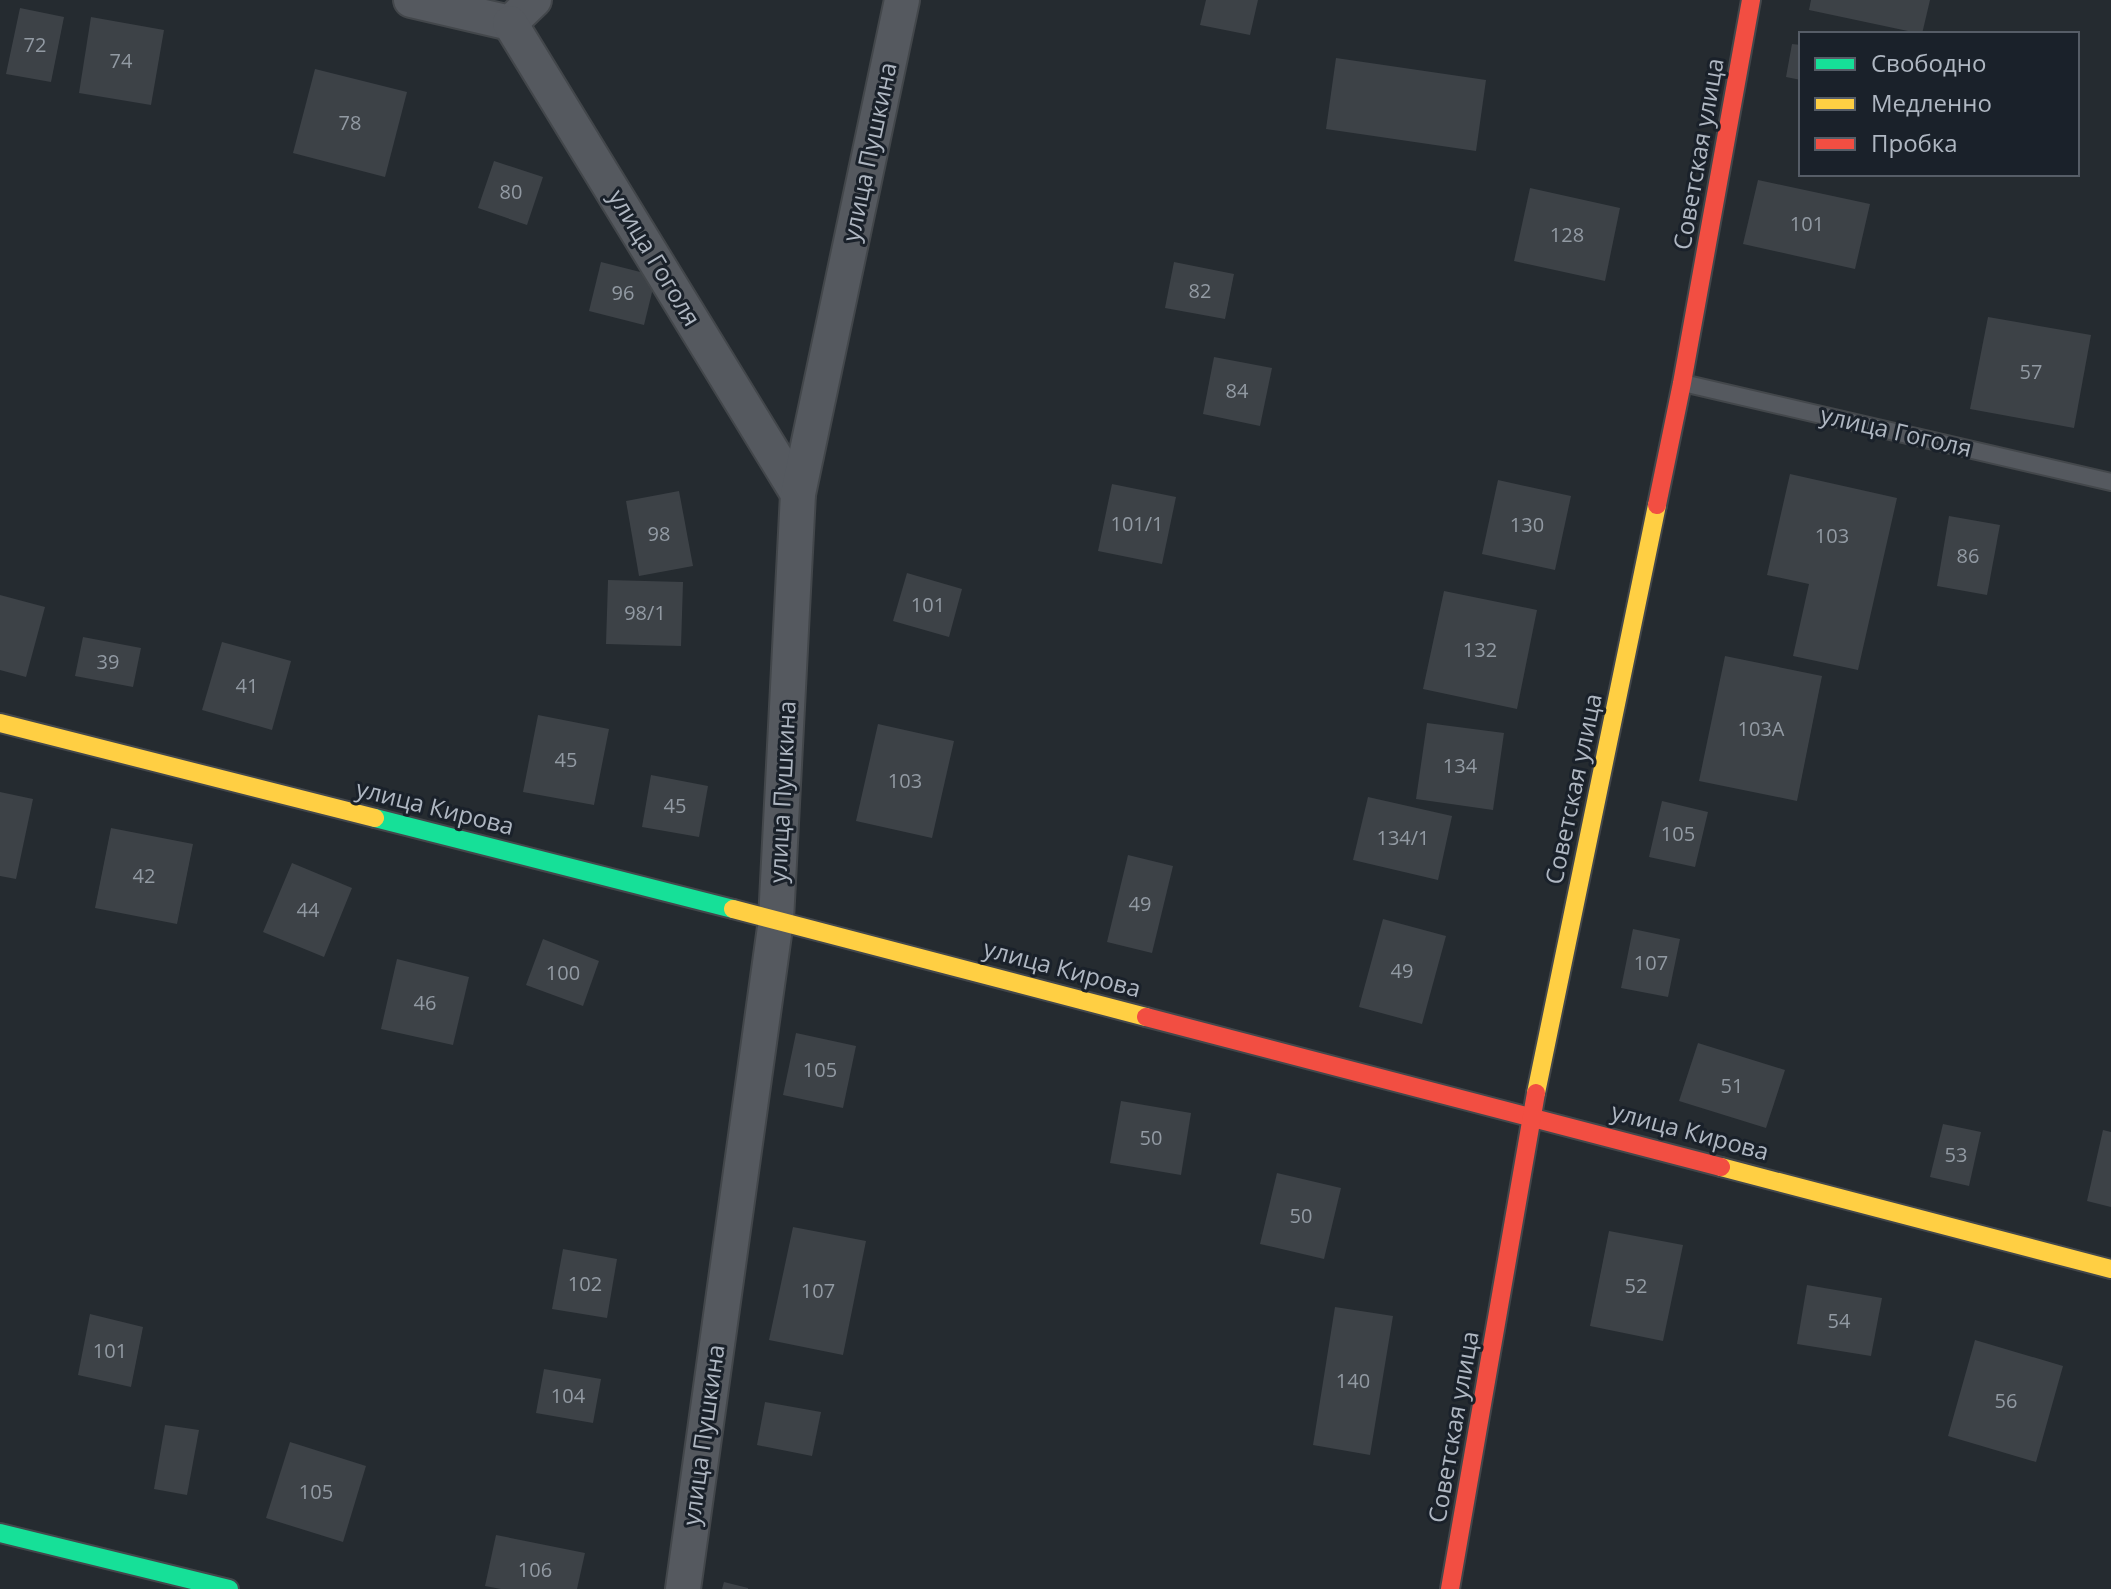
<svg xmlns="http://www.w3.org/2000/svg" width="2111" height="1589" viewBox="0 0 2111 1589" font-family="'Open Sans',sans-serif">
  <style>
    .building { fill: #3d4247 }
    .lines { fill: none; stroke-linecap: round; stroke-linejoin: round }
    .lane-casing { stroke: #43474b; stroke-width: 20 }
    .street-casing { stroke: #43474b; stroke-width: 38 }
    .fast-casing { stroke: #43474b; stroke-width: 22 }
    .slow-casing { stroke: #43474b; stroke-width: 22 }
    .jam-casing { stroke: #43474b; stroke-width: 22 }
    .lane { stroke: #55595f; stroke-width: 16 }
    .street { stroke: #55595f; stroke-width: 34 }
    .fast { stroke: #16e098; stroke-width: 18 }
    .slow { stroke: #ffcf43; stroke-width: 18 }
    .jam { stroke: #f24e42; stroke-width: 18 }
    .labels { text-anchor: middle; stroke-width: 6; stroke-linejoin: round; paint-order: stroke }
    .number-label { font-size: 20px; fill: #929aa3 }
    .street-label { font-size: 24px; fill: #afb7c2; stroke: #1a212a }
  </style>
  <rect width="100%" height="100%" fill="#252b30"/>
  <!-- building -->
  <g class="building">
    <path d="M1206,0H1258L1250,35L1200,25Z"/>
    <path d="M1811,0H1930L1922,34L1809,10Z"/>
    <path d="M20,8L64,17L51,82L6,74Z"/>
    <path d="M91,17L164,30L151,105L79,93Z"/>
    <path d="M1792,44L1801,45V80L1786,77Z"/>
    <path d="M1336,58L1486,80L1476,151L1326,129Z"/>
    <path d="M315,69L407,92L385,177L293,153Z"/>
    <path d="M494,161L543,177L527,225L478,208Z"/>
    <path d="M1758,180L1870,204L1855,269L1743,244Z"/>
    <path d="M1530,188L1620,208L1605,281L1514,261Z"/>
    <path d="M601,262L656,276L644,325L589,311Z"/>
    <path d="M1174,262L1234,274L1225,319L1165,308Z"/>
    <path d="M1988,317L2091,335L2074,428L1970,409Z"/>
    <path d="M1214,357L1272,368L1260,426L1203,414Z"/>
    <path d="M1790,474L1897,498L1858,670L1793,656L1809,584L1767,575Z"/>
    <path d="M1498,480L1571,496L1555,570L1482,554Z"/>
    <path d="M1112,484L1176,497L1162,564L1098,551Z"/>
    <path d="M679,491L693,566L639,576L626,501Z"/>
    <path d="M1949,516L2000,525L1987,595L1937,586Z"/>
    <path d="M907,573L962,589L949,637L893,621Z"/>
    <path d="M608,580L683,582L681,646L606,644Z"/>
    <path d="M1444,591L1537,610L1517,709L1423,689Z"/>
    <path d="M0,595L45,607L26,677L0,670Z"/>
    <path d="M83,637L141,648L133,687L75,676Z"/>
    <path d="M222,642L291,661L272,730L202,710Z"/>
    <path d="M1725,656L1822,676L1797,801L1699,781Z"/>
    <path d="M538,715L609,729L594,805L523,792Z"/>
    <path d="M1427,723L1504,733L1493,810L1416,799Z"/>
    <path d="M878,724L954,741L932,838L856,821Z"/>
    <path d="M651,775L708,786L699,837L642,827Z"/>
    <path d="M0,792L33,799L16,879L0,876Z"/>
    <path d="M1368,797L1452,816L1438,880L1353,860Z"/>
    <path d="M1662,801L1708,812L1695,867L1649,857Z"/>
    <path d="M111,828L193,844L177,924L95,908Z"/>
    <path d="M1128,855L1173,866L1152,953L1107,942Z"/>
    <path d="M292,863L352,888L324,957L263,932Z"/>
    <path d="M1383,919L1446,936L1422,1024L1359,1007Z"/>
    <path d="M1633,929L1680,939L1668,997L1621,988Z"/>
    <path d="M543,939L599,961L583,1006L526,985Z"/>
    <path d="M397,959L469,977L453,1045L381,1029Z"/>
    <path d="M796,1033L856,1046L843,1108L783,1095Z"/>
    <path d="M1698,1043L1785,1070L1766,1128L1679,1101Z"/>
    <path d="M1121,1101L1191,1113L1181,1175L1110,1163Z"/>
    <path d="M1943,1124L1981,1132L1969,1186L1930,1177Z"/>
    <path d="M2103,1130L2111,1132V1207L2087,1201Z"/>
    <path d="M1277,1173L1341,1188L1324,1259L1260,1244Z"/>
    <path d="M793,1227L866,1241L843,1355L769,1340Z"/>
    <path d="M1609,1231L1683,1245L1663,1341L1590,1326Z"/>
    <path d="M563,1249L617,1259L607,1318L552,1309Z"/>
    <path d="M1807,1285L1882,1298L1871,1356L1797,1344Z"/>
    <path d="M1335,1307L1393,1316L1370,1455L1313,1445Z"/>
    <path d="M90,1314L143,1327L131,1387L78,1375Z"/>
    <path d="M1975,1340L2063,1366L2036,1462L1948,1436Z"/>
    <path d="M544,1369L601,1379L593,1423L536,1413Z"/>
    <path d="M765,1402L821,1412L812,1456L757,1445Z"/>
    <path d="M165,1425L199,1430L187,1495L154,1489Z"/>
    <path d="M290,1442L366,1466L343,1542L266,1518Z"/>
    <path d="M496,1535L585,1553L577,1589H501L485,1586Z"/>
    <path d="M724,1582L748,1588V1589H722Z"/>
  </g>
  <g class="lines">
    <defs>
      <path id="lane" d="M1683,383L2111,482"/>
      <g id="street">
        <path d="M411,0L510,23L534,0"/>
        <path d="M510,23L798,494"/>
        <path d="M683,1589L776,920L798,494L902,0"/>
      </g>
      <g id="fast">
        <path d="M375,818L733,909"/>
        <path d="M0,1533L229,1589"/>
      </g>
      <g id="slow">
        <path d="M0,723L375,818"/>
        <path d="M733,909L1146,1017"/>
        <path d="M1536,1093L1657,505"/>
        <path d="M1721,1167L2111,1269"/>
      </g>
      <g id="jam">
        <path d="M1657,505L1682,383L1751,0"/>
        <path d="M1146,1017L1721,1167"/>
        <path d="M1450,1589L1536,1093"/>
      </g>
    </defs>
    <!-- lane casing -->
    <use href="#lane" class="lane-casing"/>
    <!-- street casing -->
    <use href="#street" class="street-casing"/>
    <!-- fast casing -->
    <use href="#fast" class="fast-casing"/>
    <!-- slow casing -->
    <use href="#slow" class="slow-casing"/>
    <!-- jam casing -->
    <use href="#jam" class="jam-casing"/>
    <!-- lane -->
    <use href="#lane" class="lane"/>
    <!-- street -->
    <use href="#street" class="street"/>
    <!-- fast -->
    <use href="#fast" class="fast"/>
    <!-- slow -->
    <use href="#slow" class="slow"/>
    <!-- jam -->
    <use href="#jam" class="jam"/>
  </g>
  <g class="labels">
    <!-- number labels -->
    <g class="number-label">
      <text x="35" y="52">72</text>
      <text x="121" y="68">74</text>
      <text x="350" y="130">78</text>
      <text x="511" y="199">80</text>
      <text x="1807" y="231">101</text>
      <text x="1567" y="242">128</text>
      <text x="1200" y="298">82</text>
      <text x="623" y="300">96</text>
      <text x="2031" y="379">57</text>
      <text x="1237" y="398">84</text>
      <text x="1137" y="531">101/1</text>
      <text x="1527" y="532">130</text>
      <text x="659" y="541">98</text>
      <text x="1832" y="543">103</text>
      <text x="1968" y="563">86</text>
      <text x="928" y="612">101</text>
      <text x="645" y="620">98/1</text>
      <text x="1480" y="657">132</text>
      <text x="108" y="669">39</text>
      <text x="247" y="693">41</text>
      <text x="1761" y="736">103А</text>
      <text x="566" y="767">45</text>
      <text x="1460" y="773">134</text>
      <text x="905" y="788">103</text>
      <text x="675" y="813">45</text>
      <text x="1678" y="841">105</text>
      <text x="1403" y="845">134/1</text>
      <text x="144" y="883">42</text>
      <text x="1140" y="911">49</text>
      <text x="308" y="917">44</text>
      <text x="1651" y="970">107</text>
      <text x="1402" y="978">49</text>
      <text x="563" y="980">100</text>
      <text x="425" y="1010">46</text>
      <text x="820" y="1077">105</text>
      <text x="1732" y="1093">51</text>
      <text x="1151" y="1145">50</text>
      <text x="1956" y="1162">53</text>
      <text x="1301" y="1223">50</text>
      <text x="585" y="1291">102</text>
      <text x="1636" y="1293">52</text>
      <text x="818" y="1298">107</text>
      <text x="1839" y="1328">54</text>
      <text x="110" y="1358">101</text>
      <text x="1353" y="1388">140</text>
      <text x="568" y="1403">104</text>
      <text x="2006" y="1408">56</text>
      <text x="316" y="1499">105</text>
      <text x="535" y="1577">106</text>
    </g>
    <!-- street labels -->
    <g class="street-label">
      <text transform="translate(870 152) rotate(-78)" y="8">улица Пушкина</text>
      <text transform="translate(1699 154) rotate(-80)" y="8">Советская улица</text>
      <text transform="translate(654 258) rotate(59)" y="8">улица Гоголя</text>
      <text transform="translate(1896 432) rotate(13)" y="8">улица Гоголя</text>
      <text transform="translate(1574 789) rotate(-78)" y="8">Советская улица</text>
      <text transform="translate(783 792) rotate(-87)" y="8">улица Пушкина</text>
      <text transform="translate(435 808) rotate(14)" y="8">улица Кирова</text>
      <text transform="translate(1062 969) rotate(15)" y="8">улица Кирова</text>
      <text transform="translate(1690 1132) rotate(15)" y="8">улица Кирова</text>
      <text transform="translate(1454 1427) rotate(-80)" y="8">Советская улица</text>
      <text transform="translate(704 1435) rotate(-82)" y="8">улица Пушкина</text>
    </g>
  </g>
  <!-- legend -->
  <rect x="1799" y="32" width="280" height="144" fill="#1a212a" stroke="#565d67" stroke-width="2"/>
  <rect x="1815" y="58" width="40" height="12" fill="#16e098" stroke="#565d67" stroke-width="2"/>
  <text x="1871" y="72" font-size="24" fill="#afb7c2">Свободно</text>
  <rect x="1815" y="98" width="40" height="12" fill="#ffcf43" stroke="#565d67" stroke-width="2"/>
  <text x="1871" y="112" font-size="24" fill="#afb7c2">Медленно</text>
  <rect x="1815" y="138" width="40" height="12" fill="#f24e42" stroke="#565d67" stroke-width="2"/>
  <text x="1871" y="152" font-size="24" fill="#afb7c2">Пробка</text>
</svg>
